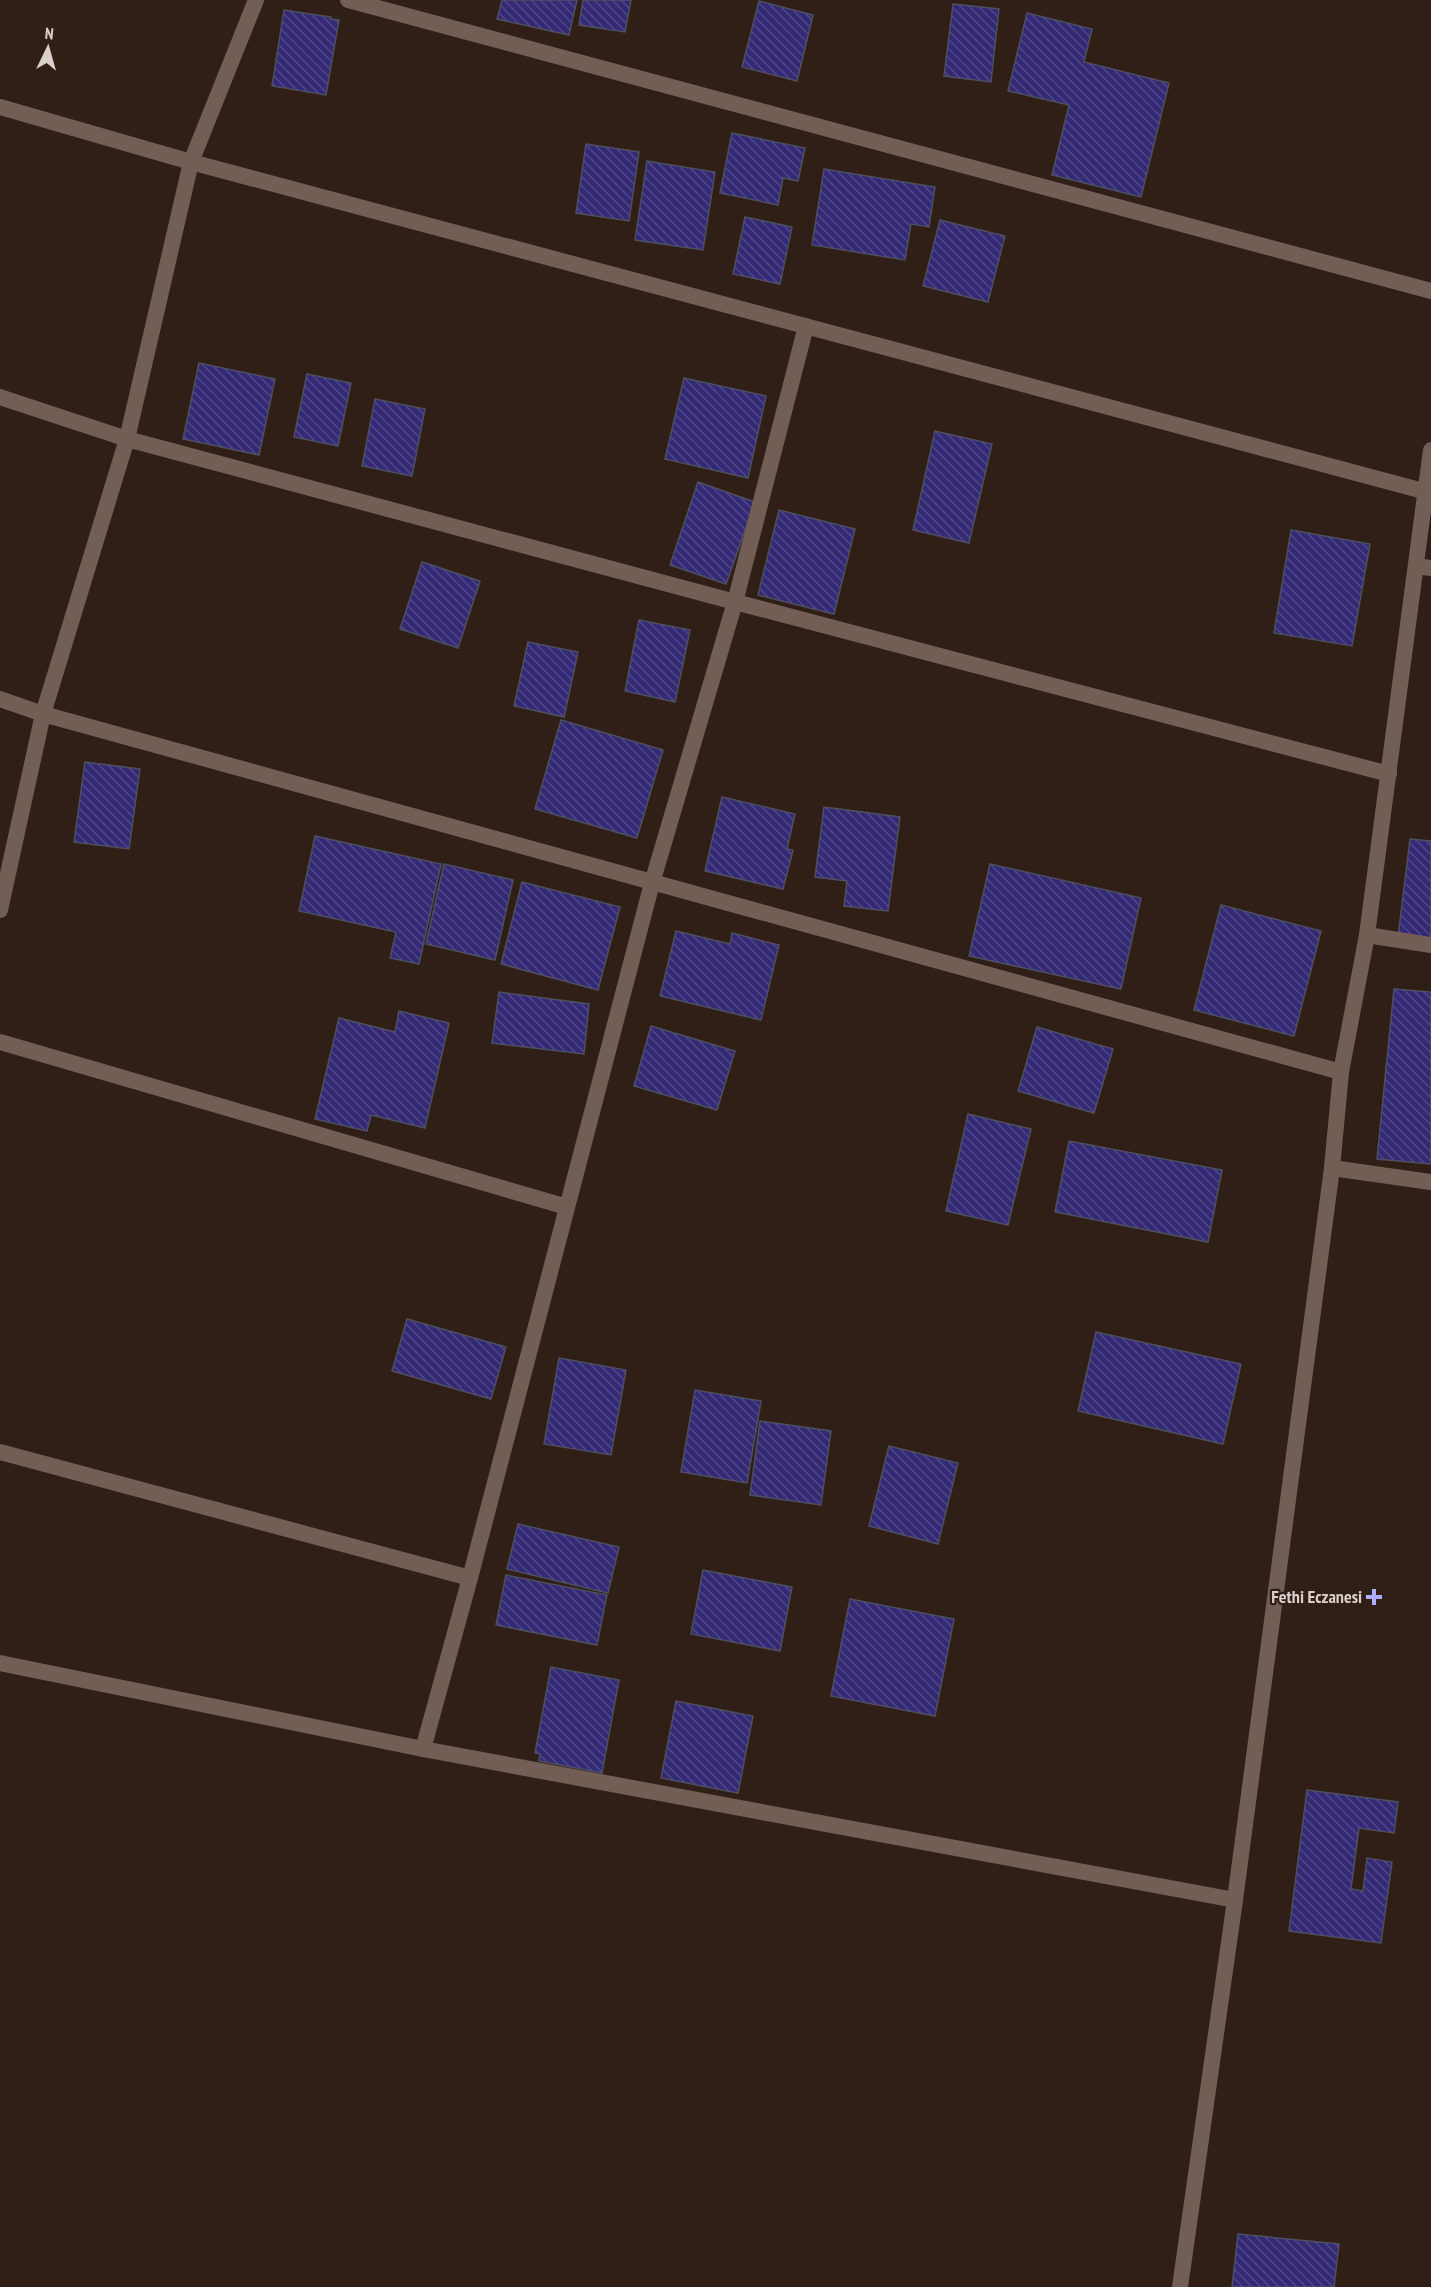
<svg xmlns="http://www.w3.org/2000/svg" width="1431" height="2287" viewBox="0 0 1431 2287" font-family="'PT Sans Narrow',sans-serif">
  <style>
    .building { fill: url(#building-back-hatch); stroke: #4e4f61; stroke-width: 1.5 }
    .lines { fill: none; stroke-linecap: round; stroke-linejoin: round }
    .minor { stroke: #735e56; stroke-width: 16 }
    .tertiary { stroke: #735e56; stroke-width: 16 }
    .poi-dot { fill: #afaefa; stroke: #301f17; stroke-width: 2 }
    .labels { text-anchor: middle; stroke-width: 4.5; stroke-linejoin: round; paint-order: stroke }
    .poi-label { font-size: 18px; font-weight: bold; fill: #dacfca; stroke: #301f17; text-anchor: end }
  </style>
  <defs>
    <pattern id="building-back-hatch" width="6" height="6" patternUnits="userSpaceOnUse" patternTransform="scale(1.5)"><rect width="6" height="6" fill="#332974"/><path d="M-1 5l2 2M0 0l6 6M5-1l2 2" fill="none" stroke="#504786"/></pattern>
  </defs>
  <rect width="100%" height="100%" fill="#301f17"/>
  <!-- building -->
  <g class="building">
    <path d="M502,0H577L569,35L497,19Z"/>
    <path d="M583,0H631L625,32L579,25Z"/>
    <path d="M759,1L813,15L797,81L742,67Z"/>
    <path d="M953,4L999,9L991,82L944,76Z"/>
    <path d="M284,10L331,17L330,19L339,20L326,95L272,86Z"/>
    <path d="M1027,13L1092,29L1084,62L1169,83L1141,197L1052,175L1069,105L1008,91Z"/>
    <path d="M732,133L805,148L798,181L783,178L778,205L720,193Z"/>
    <path d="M586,144L639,152L629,221L576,213Z"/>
    <path d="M647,161L715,172L703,250L635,240Z"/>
    <path d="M824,169L935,187L929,227L911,224L905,260L812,245Z"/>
    <path d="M745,217L792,227L780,284L733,274Z"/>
    <path d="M940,220L1005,236L988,302L923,286Z"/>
    <path d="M199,363L275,379L259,455L183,439Z"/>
    <path d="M307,374L351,383L338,446L294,437Z"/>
    <path d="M684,378L766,396L748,478L665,459Z"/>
    <path d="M375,399L425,409L412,476L362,466Z"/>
    <path d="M935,431L992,444L969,543L913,530Z"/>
    <path d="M698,482L755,502L726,584L670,565Z"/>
    <path d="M779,510L855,529L834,614L758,595Z"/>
    <path d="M1291,530L1370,544L1352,646L1274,633Z"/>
    <path d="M422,562L480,581L458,648L400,629Z"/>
    <path d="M639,620L690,630L675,702L625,691Z"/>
    <path d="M528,642L578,652L564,717L514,706Z"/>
    <path d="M561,720L663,750L637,838L535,809Z"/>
    <path d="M85,762L140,769L129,849L74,842Z"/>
    <path d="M722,797L795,814L787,849L793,850L783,889L705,871Z"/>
    <path d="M824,807L900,817L888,911L844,906L847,881L815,877Z"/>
    <path d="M315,836L441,864L419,964L390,958L396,932L299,911Z"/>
    <path d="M1410,839L1431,841V942L1398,937Z"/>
    <path d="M444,864L513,880L495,960L426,944Z"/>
    <path d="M990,864L1141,898L1121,989L969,956Z"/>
    <path d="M522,882L620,907L598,990L501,964Z"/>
    <path d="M1221,905L1321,931L1294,1036L1194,1010Z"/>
    <path d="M676,931L730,944L732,933L779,945L761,1020L660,996Z"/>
    <path d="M1394,989L1431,992V1164L1377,1159Z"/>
    <path d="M499,992L589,1004L584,1054L492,1043Z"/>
    <path d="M399,1011L449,1023L425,1128L371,1115L367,1131L315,1119L339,1018L395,1032Z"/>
    <path d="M651,1026L735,1051L717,1110L634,1086Z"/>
    <path d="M1037,1027L1113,1049L1094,1113L1018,1091Z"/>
    <path d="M968,1114L1031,1129L1008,1225L946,1211Z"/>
    <path d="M1069,1141L1222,1170L1208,1242L1055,1212Z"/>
    <path d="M407,1319L506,1347L491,1399L392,1371Z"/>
    <path d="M1096,1332L1241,1364L1223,1444L1078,1411Z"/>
    <path d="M559,1358L626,1370L611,1455L544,1444Z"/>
    <path d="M695,1390L761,1401L747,1483L681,1472Z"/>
    <path d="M760,1421L831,1431L821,1505L750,1495Z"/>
    <path d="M889,1446L958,1463L938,1544L869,1526Z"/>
    <path d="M518,1524L619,1547L608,1593L507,1569Z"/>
    <path d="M703,1570L792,1587L780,1651L691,1634Z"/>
    <path d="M506,1575L607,1595L597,1645L496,1625Z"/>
    <path d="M850,1599L954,1619L935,1716L831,1696Z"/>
    <path d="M551,1667L619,1680L602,1773L539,1761L540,1754L535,1753Z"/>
    <path d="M676,1701L753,1716L738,1793L661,1778Z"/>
    <path d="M1307,1790L1398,1802L1394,1833L1359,1828L1351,1889L1363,1891L1367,1858L1392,1862L1381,1943L1289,1931Z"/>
    <path d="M1238,2234L1339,2244L1334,2287H1232Z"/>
  </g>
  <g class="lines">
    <!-- minor -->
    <g class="minor">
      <path d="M348,0L1431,291"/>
      <path d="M0,107L191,162L1427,492"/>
      <path d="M0,397L127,439L735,602L1389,774"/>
      <path d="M1416,566L1431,568"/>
      <path d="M0,910L43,714L127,439L191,162L256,0"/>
      <path d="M1367,935L1431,945"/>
      <path d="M0,1042L567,1207"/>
      <path d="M1332,1168L1431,1182"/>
      <path d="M0,1452L470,1578"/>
      <path d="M0,1663L423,1749L1235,1900"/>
      <path d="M423,1749L470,1578L652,883L735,602L806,326"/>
    </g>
    <!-- tertiary -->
    <g class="tertiary">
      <path d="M0,699L43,714L1341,1072"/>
      <path d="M1180,2287L1235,1900L1332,1168L1341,1072L1367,935L1431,450"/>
    </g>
  </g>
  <!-- markers -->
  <path class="poi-dot" d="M1371 1588h6v6h6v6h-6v6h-6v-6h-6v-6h6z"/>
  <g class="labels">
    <!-- poi labels -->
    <g class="poi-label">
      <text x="1362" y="1603">Fethi Eczanesi</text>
    </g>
  </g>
  <!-- north arrow -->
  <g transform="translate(48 48) rotate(5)" stroke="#301f17" stroke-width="4.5" paint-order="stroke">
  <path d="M0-4.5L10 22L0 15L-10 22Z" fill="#dacfca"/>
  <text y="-9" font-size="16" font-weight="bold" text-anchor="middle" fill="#dacfca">N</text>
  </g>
</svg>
